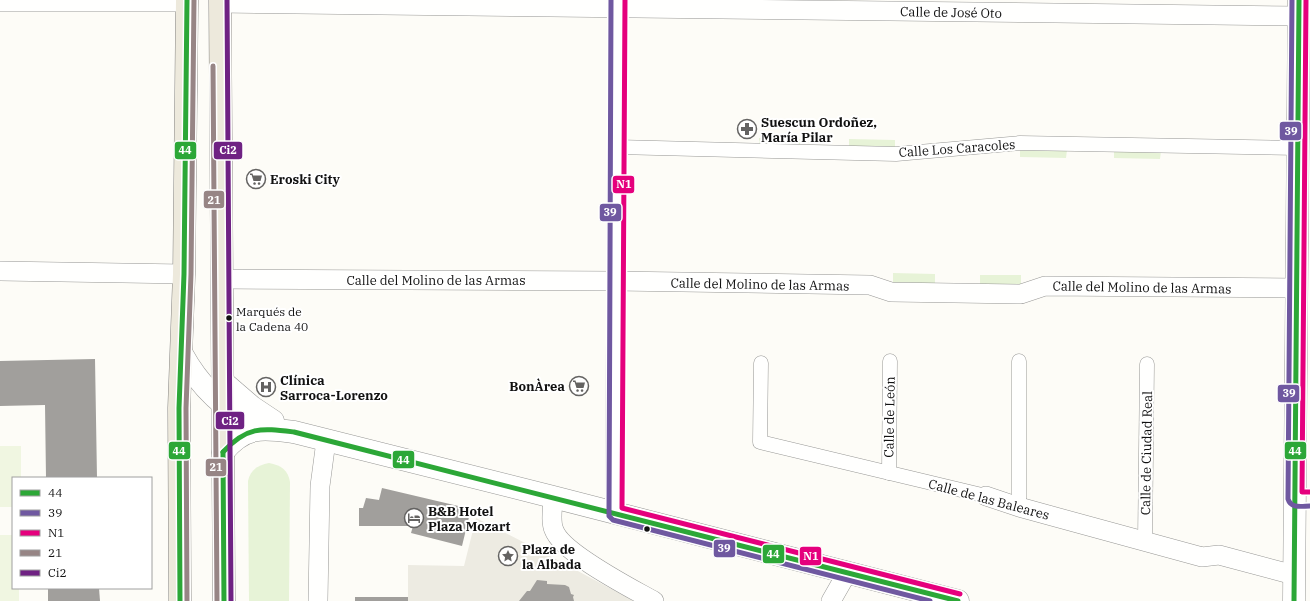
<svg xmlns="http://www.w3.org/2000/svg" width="1310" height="601" viewBox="0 0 1310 601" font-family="'IBM Plex Serif',serif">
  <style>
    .green { fill: #e7f3d7 }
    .pitch { fill: #f0f6e1 }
    .plaza { fill: #edebe2 }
    .building { fill: #a19f9c }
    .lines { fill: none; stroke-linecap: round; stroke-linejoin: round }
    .pedestrian-casing { stroke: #979795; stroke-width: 15 }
    .minor-casing { stroke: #979795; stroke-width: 20 }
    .tertiary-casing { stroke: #979795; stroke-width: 23 }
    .primary-casing { stroke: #858482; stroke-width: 23 }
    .pedestrian { stroke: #fffffe; stroke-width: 14 }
    .minor { stroke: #fffffe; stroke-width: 19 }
    .tertiary { stroke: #fffffe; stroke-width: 22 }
    .primary { stroke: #ede9dc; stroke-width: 22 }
    .bus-1-casing { stroke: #fff; stroke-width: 8 }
    .bus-2-casing { stroke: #fff; stroke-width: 8 }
    .bus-3-casing { stroke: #fff; stroke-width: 8 }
    .bus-4-casing { stroke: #fff; stroke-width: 8 }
    .bus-5-casing { stroke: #fff; stroke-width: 8 }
    .bus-1 { stroke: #2ca737; stroke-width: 5 }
    .bus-2 { stroke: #6f58a0; stroke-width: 5 }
    .bus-3 { stroke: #e5007d; stroke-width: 5 }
    .bus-4 { stroke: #978585; stroke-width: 5 }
    .bus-5 { stroke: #6f2283; stroke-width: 5 }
    .bus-dot { fill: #111; stroke: #fff; stroke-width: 1.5 }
    .labels { text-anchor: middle; stroke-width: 4; stroke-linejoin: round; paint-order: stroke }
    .bus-label { font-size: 12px; fill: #111; stroke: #fff; text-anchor: start }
    .street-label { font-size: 13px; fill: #111; stroke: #fff }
    .poi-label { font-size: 13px; font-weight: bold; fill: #111; stroke: #fff; text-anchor: start }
    .line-badge { stroke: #fff; stroke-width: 1.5 }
    .badge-label { font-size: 11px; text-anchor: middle; font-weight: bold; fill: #fff }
  </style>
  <rect width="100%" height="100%" fill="#fdfcf7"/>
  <!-- green -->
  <g class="green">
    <path d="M759,138L800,139V146L759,145Z"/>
    <path d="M849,139L895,140V147L849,146Z"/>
    <path d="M1020,150H1067L1066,158L1020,157Z"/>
    <path d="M1114,151H1161L1160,159L1114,158Z"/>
    <path d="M893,273L935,274V285H893Z"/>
    <path d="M980,275H1021V287L980,286Z"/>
    <path d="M269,463C281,465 288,470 290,482L289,601H249L248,481C250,470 258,465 269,463Z"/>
  </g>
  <!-- pitch -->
  <g class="pitch">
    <path d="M0,446H21V478H13V507H0Z"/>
    <path d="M0,535H13V588H19V601H0Z"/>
  </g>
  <!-- plaza -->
  <path class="plaza" d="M476,518L533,547L632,600V601H408V565L464,566Z"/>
  <!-- building -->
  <g class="building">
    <path d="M95,359L97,478H46L45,405L0,406V361Z"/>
    <path d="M382,488L471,509L462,546L411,533L413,526H359V508H363L366,498L379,500Z"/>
    <path d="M537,580L547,581V584L565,585L569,587L571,594L574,595L573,597L574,601H519L527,591H530Z"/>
    <path d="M48,588H99L100,601H48Z"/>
    <rect x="355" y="597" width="53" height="4"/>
  </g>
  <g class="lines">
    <defs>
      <g id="pedestrian">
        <path d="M617,147L896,154L1020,143L1298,148"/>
        <path d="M761,363L760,442L986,496"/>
        <path d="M889,473L890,361"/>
        <path d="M1019,507V361"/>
        <path d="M1145,541L1147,364"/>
      </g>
      <g id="minor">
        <path d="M0,2H187"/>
        <path d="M220,3L1299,16"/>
        <path d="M0,271L184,274"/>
        <path d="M222,279L616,281L870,285L891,292L1021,294L1045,286L1297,288"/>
        <path d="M986,496L1019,507L1202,557L1219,555L1294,575"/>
        <path d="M553,497C553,507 550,521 554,530C562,553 631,588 654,601"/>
        <path d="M615,513L618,0"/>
        <path d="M318,601L320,486L326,441"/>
        <path d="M831,601L847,573"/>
      </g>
      <g id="tertiary">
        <path d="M182,354C201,389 227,413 264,429"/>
        <path d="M223,382L252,407L273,421"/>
        <path d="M223,452C245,425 263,428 294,432L553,497L958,601"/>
        <path d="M1294,601L1299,0"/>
      </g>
      <g id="primary">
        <path d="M220,0L224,601"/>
        <path d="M180,601L179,408L184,274L187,0"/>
      </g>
    </defs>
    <!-- pedestrian casing -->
    <use href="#pedestrian" class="pedestrian-casing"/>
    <!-- minor casing -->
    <use href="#minor" class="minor-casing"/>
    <!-- tertiary casing -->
    <use href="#tertiary" class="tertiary-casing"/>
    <!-- primary casing -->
    <use href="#primary" class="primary-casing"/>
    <!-- pedestrian -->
    <use href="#pedestrian" class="pedestrian"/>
    <!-- minor -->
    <use href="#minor" class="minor"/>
    <!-- tertiary -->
    <use href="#tertiary" class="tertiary"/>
    <!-- primary -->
    <use href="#primary" class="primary"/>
    <defs>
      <g id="bus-1">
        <path d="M223,452C247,426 261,428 294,432L958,601"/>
        <path d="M223,452L224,601"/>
        <path d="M180,601L179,408L184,274L187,0"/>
        <path d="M1294,601L1299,0"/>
      </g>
      <g id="bus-2">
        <path d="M611,0L609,516L613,520L930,601"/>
        <path d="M1292,0L1288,499C1291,509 1302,506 1310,506"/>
      </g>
      <g id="bus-3">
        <path d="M625,0L622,508L960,594"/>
        <path d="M1306,0L1302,492H1310"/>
      </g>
      <g id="bus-4">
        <path d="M213,66L217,601"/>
        <path d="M187,601L186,408L191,274L194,0"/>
      </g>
      <path id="bus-5" d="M227,0L231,601"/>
    </defs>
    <!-- bus-1 casing -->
    <use href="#bus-1" class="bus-1-casing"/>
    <!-- bus-2 casing -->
    <use href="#bus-2" class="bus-2-casing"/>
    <!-- bus-3 casing -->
    <use href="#bus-3" class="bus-3-casing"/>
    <!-- bus-4 casing -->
    <use href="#bus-4" class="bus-4-casing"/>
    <!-- bus-5 casing -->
    <use href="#bus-5" class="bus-5-casing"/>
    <!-- bus-1 -->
    <use href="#bus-1" class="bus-1"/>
    <!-- bus-2 -->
    <use href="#bus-2" class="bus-2"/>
    <!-- bus-3 -->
    <use href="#bus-3" class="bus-3"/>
    <!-- bus-4 -->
    <use href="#bus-4" class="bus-4"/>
    <!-- bus-5 -->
    <use href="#bus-5" class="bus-5"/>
  </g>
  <!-- icons -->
  <defs>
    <symbol id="pharmacy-ring" viewBox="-11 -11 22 22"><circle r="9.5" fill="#fff" stroke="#646362" stroke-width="1.5"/><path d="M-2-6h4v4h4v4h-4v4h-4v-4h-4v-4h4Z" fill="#646362"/></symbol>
    <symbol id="supermarket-ring" viewBox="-11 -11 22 22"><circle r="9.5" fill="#fff" stroke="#646362" stroke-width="1.5"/><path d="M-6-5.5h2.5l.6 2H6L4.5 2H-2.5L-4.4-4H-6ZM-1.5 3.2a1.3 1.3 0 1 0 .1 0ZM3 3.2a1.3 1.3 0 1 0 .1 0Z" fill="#646362"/></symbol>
    <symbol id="hospital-ring" viewBox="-11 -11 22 22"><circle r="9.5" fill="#fff" stroke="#646362" stroke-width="1.5"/><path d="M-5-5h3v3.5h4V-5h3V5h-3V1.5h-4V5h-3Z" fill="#646362"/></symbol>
    <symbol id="hotel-ring" viewBox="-11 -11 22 22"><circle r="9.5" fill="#fff" stroke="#646362" stroke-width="1.5"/><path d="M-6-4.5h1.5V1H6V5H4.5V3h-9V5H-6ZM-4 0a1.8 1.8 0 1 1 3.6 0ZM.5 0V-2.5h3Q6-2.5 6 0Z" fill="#646362"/></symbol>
    <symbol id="sight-ring" viewBox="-11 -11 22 22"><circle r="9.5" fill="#fff" stroke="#646362" stroke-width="1.5"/><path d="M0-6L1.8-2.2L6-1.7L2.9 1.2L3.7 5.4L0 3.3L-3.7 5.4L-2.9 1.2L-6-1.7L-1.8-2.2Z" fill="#646362"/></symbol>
  </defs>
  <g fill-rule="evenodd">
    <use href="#pharmacy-ring" x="736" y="118" width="22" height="22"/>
    <use href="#supermarket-ring" x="245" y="168" width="22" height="22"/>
    <use href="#supermarket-ring" x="568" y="375" width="22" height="22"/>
    <use href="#hospital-ring" x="255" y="376" width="22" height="22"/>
    <use href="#hotel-ring" x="403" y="507" width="22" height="22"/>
    <use href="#sight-ring" x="497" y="545" width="22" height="22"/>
  </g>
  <!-- markers -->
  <g class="bus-dot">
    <circle cx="229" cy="318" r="3.5"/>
    <circle cx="647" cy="529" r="3.5"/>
  </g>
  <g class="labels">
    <!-- bus labels -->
    <g class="bus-label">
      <text x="236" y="316">Marqués de<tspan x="236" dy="15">la Cadena 40</tspan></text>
    </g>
    <!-- street labels -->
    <g class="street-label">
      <text transform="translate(951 12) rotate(1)" y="5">Calle de José Oto</text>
      <text transform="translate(957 148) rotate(-4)" y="5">Calle Los Caracoles</text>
      <text x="436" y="285">Calle del Molino de las Armas</text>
      <text transform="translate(760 284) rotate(1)" y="5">Calle del Molino de las Armas</text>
      <text transform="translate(1142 287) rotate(1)" y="5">Calle del Molino de las Armas</text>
      <text transform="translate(889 417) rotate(-89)" y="5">Calle de León</text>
      <text transform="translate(1146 453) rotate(-89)" y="5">Calle de Ciudad Real</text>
      <text transform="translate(989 499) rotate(15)" y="5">Calle de las Baleares</text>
    </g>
    <!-- poi labels -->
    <g class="poi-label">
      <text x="761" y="127">Suescun Ordoñez,<tspan x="761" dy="15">María Pilar</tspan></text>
      <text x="270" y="184">Eroski City</text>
      <text x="280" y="385">Clínica<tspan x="280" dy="15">Sarroca-Lorenzo</tspan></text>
      <text x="565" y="391" text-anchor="end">BonÀrea</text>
      <text x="428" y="516">B&amp;B Hotel<tspan x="428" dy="15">Plaza Mozart</tspan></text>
      <text x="522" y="554">Plaza de<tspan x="522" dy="15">la Albada</tspan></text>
    </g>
  </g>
  <g class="line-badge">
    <rect x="1279" y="121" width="23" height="20" rx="4" fill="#6f58a0"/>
    <rect x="213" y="141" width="30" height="19" rx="4" fill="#6f2283"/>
    <rect x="174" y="141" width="23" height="19" rx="4" fill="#2ca737"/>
    <rect x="612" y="175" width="23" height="19" rx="4" fill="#e5007d"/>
    <rect x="203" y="190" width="22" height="19" rx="4" fill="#978585"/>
    <rect x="599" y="203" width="23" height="19" rx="4" fill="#6f58a0"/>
    <rect x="1277" y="384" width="23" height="19" rx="4" fill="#6f58a0"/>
    <rect x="215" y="411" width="30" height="19" rx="4" fill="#6f2283"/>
    <rect x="168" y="441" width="23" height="19" rx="4" fill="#2ca737"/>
    <rect x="1284" y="441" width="23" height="19" rx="4" fill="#2ca737"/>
    <rect x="392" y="450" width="23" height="19" rx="4" fill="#2ca737"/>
    <rect x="205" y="458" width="22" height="19" rx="4" fill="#978585"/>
    <rect x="713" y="539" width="23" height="19" rx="4" fill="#6f58a0"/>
    <rect x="762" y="544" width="23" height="20" rx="4" fill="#2ca737"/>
    <rect x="799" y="546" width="23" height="20" rx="4" fill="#e5007d"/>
  </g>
  <g class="badge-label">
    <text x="1291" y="135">39</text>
    <text x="228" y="154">Ci2</text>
    <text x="185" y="154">44</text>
    <text x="624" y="188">N1</text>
    <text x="214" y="204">21</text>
    <text x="610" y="216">39</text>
    <text x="1289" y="397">39</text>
    <text x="230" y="425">Ci2</text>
    <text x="179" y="455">44</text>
    <text x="1295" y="455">44</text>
    <text x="403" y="464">44</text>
    <text x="216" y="471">21</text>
    <text x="724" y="552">39</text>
    <text x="773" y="558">44</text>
    <text x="811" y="560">N1</text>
  </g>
  <!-- legend -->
  <rect x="12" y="477" width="140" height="112" fill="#ffffff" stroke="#a0a0a0"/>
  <rect x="20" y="490" width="20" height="6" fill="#2ca737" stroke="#a0a0a0"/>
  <text x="48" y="497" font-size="12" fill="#111111">44</text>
  <rect x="20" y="510" width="20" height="6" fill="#6f58a0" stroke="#a0a0a0"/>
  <text x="48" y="517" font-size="12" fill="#111111">39</text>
  <rect x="20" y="530" width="20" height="6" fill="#e5007d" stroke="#a0a0a0"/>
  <text x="48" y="537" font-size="12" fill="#111111">N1</text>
  <rect x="20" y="550" width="20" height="6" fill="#978585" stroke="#a0a0a0"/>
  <text x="48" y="557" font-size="12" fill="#111111">21</text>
  <rect x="20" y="570" width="20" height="6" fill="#6f2283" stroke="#a0a0a0"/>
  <text x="48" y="577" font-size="12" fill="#111111">Ci2</text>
</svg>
